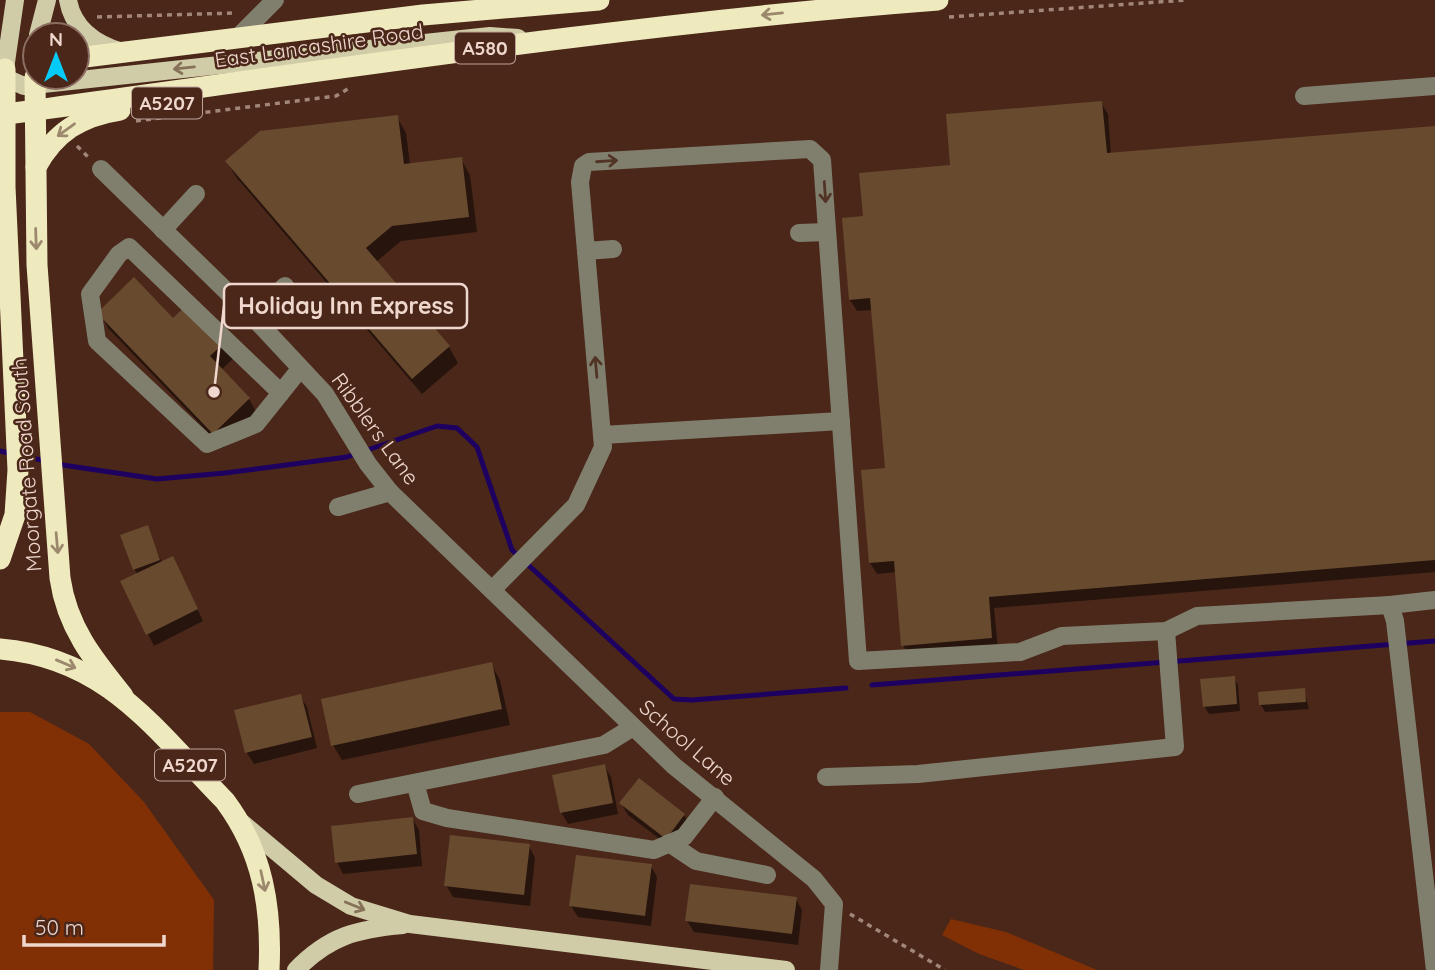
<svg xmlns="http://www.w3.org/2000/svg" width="1435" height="970" viewBox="0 0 1435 970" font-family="Quicksand,sans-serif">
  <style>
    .green { fill: #813006 }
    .shadow { fill: #0007 }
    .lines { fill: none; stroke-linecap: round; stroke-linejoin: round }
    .stream { stroke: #1d005f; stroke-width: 5 }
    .building { fill: #684a2f }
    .path { stroke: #a3867a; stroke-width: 3.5; stroke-dasharray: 5 5; stroke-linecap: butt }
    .minor { stroke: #807f6d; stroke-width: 18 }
    .major { stroke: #d0cca7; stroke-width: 18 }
    .highway { stroke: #efeabe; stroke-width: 21 }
    .oneway { stroke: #9c886c }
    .oneway2 { stroke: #867159 }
    .oneway3 { stroke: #523426 }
    .labels { text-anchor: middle; stroke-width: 5; stroke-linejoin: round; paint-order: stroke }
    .shield { fill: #4a2719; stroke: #bea298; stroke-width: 2 }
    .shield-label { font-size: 19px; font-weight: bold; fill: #efd7ce }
    .street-label { font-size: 21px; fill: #efd7ce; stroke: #4a2719 }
    .leader { fill: none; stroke: #efd7ce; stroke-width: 2.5 }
    .callout-dot { fill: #efd7ce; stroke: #4a2719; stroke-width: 2.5 }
    .callout { fill: #4a2719; stroke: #efd7ce; stroke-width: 2.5 }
    .callout-label { font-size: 23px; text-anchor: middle; font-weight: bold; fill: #efd7ce }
  </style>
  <rect width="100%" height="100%" fill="#4a2719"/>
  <!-- green -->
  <g class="green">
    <path d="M0,712H30L89,744L144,802L214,900L213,970H0Z"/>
    <path d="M951,919L1006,932L1097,970H1024L979,954L942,935Z"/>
  </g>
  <!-- shadow -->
  <g class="shadow">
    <path d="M1101,103L1108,114L1111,155L1435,128V572L994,608L998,649L910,657L903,645L897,572L877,574L870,563L886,469L873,310L857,311L850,300L865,217L952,167Z"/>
    <path d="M397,117L406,133L410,165L461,159L470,175L477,232L401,241L376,262L449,347L458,363L422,394L236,177L227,162Z"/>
    <path d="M190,304L235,357L221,370L249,399L258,415L223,448L108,328L100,313L173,320Z"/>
    <path d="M147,528L162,563L179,570L203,621L154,646L122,582L138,575L134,569Z"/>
    <path d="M491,664L500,680L510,725L342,760L333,745Z"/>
    <path d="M1234,678L1238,685L1240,711L1209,714L1204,706Z"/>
    <path d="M1304,690L1309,709L1265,712L1261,705Z"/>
    <path d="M300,696L307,707L317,748L254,764L247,753L237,712Z"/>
    <path d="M604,766L611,777L618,814L568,824L561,812Z"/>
    <path d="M621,803L684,815L691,826L673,849L628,815Z"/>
    <path d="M412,818L419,830L422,866L343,874L337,862Z"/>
    <path d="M529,846L535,858L530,906L453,897L446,885Z"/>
    <path d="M651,866L657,877L651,926L578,917L571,906Z"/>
    <path d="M796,899L802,910L798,945L694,932L687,921Z"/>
  </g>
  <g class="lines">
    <!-- stream -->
    <g class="stream">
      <path d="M0,451L12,454"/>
      <path d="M22,456L46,461"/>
      <path d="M56,464L157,479L225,473L347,457L437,426L457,428L477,447L512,550L674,699L692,700L846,688"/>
      <path d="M872,685L1435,641"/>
    </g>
  </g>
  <!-- building -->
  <g class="building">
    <path d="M1102,101L1107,153L1435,126V560L989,597L992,638L901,646L894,561L869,563L861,470L885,468L870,298L849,300L842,218L863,216L859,173L950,165L946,114Z"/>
    <path d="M398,115L404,164L462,157L469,217L392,226L366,248L450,346L412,379L225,161L260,131Z"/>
    <path d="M134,277L173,318L190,302L227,340L210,356L250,398L213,434L97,313Z"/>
    <path d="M148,525L160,560L133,570L120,535Z"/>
    <path d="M173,556L198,609L146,635L120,581Z"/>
    <path d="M492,662L502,709L331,746L321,699Z"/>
    <path d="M1235,676L1237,704L1203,707L1200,679Z"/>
    <path d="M1305,688L1306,702L1259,705L1258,692Z"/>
    <path d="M301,694L312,737L245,753L234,710Z"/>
    <path d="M605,764L613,803L560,813L552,775Z"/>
    <path d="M639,778L685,814L666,839L619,803Z"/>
    <path d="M413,817L417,854L335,863L331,826Z"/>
    <path d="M450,835L530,844L524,895L444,886Z"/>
    <path d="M576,855L652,864L645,916L569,906Z"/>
    <path d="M690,884L797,897L792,934L685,921Z"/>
  </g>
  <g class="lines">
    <!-- path -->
    <g class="path">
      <path d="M97,17L236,13"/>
      <path d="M949,17L1186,0"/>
      <path d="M136,121L336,96L351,87"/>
      <path d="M77,146L89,158"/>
      <path d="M850,914L945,970"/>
    </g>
    <!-- minor -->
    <g class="minor">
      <path d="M237,38L275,0"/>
      <path d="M1304,96L1435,86"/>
      <path d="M101,169L253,317L325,394L368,464L390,492L674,766L814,879L834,904L829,970"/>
      <path d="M163,230L196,194"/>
      <path d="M799,233L827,232"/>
      <path d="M586,251L613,249"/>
      <path d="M253,317L285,286"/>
      <path d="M281,393L129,247L119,254L90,294L97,341L207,444L256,424L300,369"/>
      <path d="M602,435L841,421"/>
      <path d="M338,507L390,492"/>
      <path d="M492,590L576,505L603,447L580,182L583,166L589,162L810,149L822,160L858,661L1020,652L1062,636L1166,631L1197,616L1390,605L1395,621L1435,970"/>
      <path d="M1390,605L1435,600"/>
      <path d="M826,777L918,774L1175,747L1166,631"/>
      <path d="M415,783L423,811L447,818L654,850L684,837L715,797"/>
      <path d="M358,794L604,745L633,727"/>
      <path d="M669,843L696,861L767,875"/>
    </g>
    <!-- major -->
    <g class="major">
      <path d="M15,0L5,69L8,79L24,86L490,36L518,38"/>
      <path d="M68,0C73,29 95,44 122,52"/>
      <path d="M38,35L47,0"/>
      <path d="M242,823L316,885L351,906L410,924L786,970"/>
      <path d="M296,970C329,936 357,929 403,925"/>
    </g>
    <!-- highway -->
    <g class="highway">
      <path d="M77,58L423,15L599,0"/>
      <path d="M35,77L37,265L60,578C67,627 93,659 123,696"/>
      <path d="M0,115C312,73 624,24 938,0"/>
      <path d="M36,167C55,132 81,116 120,110"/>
      <path d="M0,559L15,515L18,470L5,187V69"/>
      <path d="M0,649C108,658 155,730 225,801C263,852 272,908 269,970"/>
    </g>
  </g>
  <!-- one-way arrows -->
  <defs><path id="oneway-shaft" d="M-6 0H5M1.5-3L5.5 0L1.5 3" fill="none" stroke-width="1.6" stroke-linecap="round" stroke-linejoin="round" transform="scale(1.75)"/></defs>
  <g class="oneway">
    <use href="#oneway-shaft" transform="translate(772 14) rotate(174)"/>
    <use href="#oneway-shaft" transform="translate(66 130) rotate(144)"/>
    <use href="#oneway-shaft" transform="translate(36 239) rotate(88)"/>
    <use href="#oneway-shaft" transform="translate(57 543) rotate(85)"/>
    <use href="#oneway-shaft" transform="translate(66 664) rotate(23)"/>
    <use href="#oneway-shaft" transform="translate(263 881) rotate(78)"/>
  </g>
  <g class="oneway2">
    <use href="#oneway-shaft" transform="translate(184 68) rotate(174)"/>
    <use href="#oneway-shaft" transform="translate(355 906) rotate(22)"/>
  </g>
  <g class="oneway3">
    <use href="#oneway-shaft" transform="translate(607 161) rotate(-4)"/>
    <use href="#oneway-shaft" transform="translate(825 192) rotate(86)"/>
    <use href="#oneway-shaft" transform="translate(596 367) rotate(-95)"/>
  </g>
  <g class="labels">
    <!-- shield labels -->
    <g class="shield">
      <rect x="455" y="32.5" width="60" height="31" rx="5"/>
      <rect x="132" y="87.5" width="70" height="31" rx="5"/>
      <rect x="155" y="749.5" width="70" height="31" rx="5"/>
    </g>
    <g class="shield-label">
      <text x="485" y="55">A580</text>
      <text x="167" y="110">A5207</text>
      <text x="190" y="772">A5207</text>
    </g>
    <!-- street labels -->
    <g class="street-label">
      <text transform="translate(319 46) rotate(-8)" y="7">East Lancashire Road</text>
      <text transform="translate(375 429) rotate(54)" y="7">Ribblers Lane</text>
      <text transform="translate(27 465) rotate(-94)" y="7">Moorgate Road South</text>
      <text transform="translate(687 743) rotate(41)" y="7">School Lane</text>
    </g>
  </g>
  <!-- callouts -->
  <path class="leader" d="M214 392L224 306"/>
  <circle class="callout-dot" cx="214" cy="392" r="7"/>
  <rect class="callout" x="224" y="284" width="243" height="44" rx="7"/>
  <g class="callout-label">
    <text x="346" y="314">Holiday Inn Express</text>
  </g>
  <!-- north arrow -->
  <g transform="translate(56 56)"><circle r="33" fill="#4a2719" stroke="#8c6d61" stroke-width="2"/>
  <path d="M0-5L12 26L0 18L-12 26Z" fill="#06cbf9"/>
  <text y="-10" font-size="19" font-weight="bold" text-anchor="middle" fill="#efd7ce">N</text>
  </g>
  <!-- scale -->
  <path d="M24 935v10h140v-10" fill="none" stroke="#efd7ce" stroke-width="3.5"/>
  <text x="35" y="935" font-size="21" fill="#efd7ce" stroke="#4a2719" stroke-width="5" paint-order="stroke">50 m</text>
</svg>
